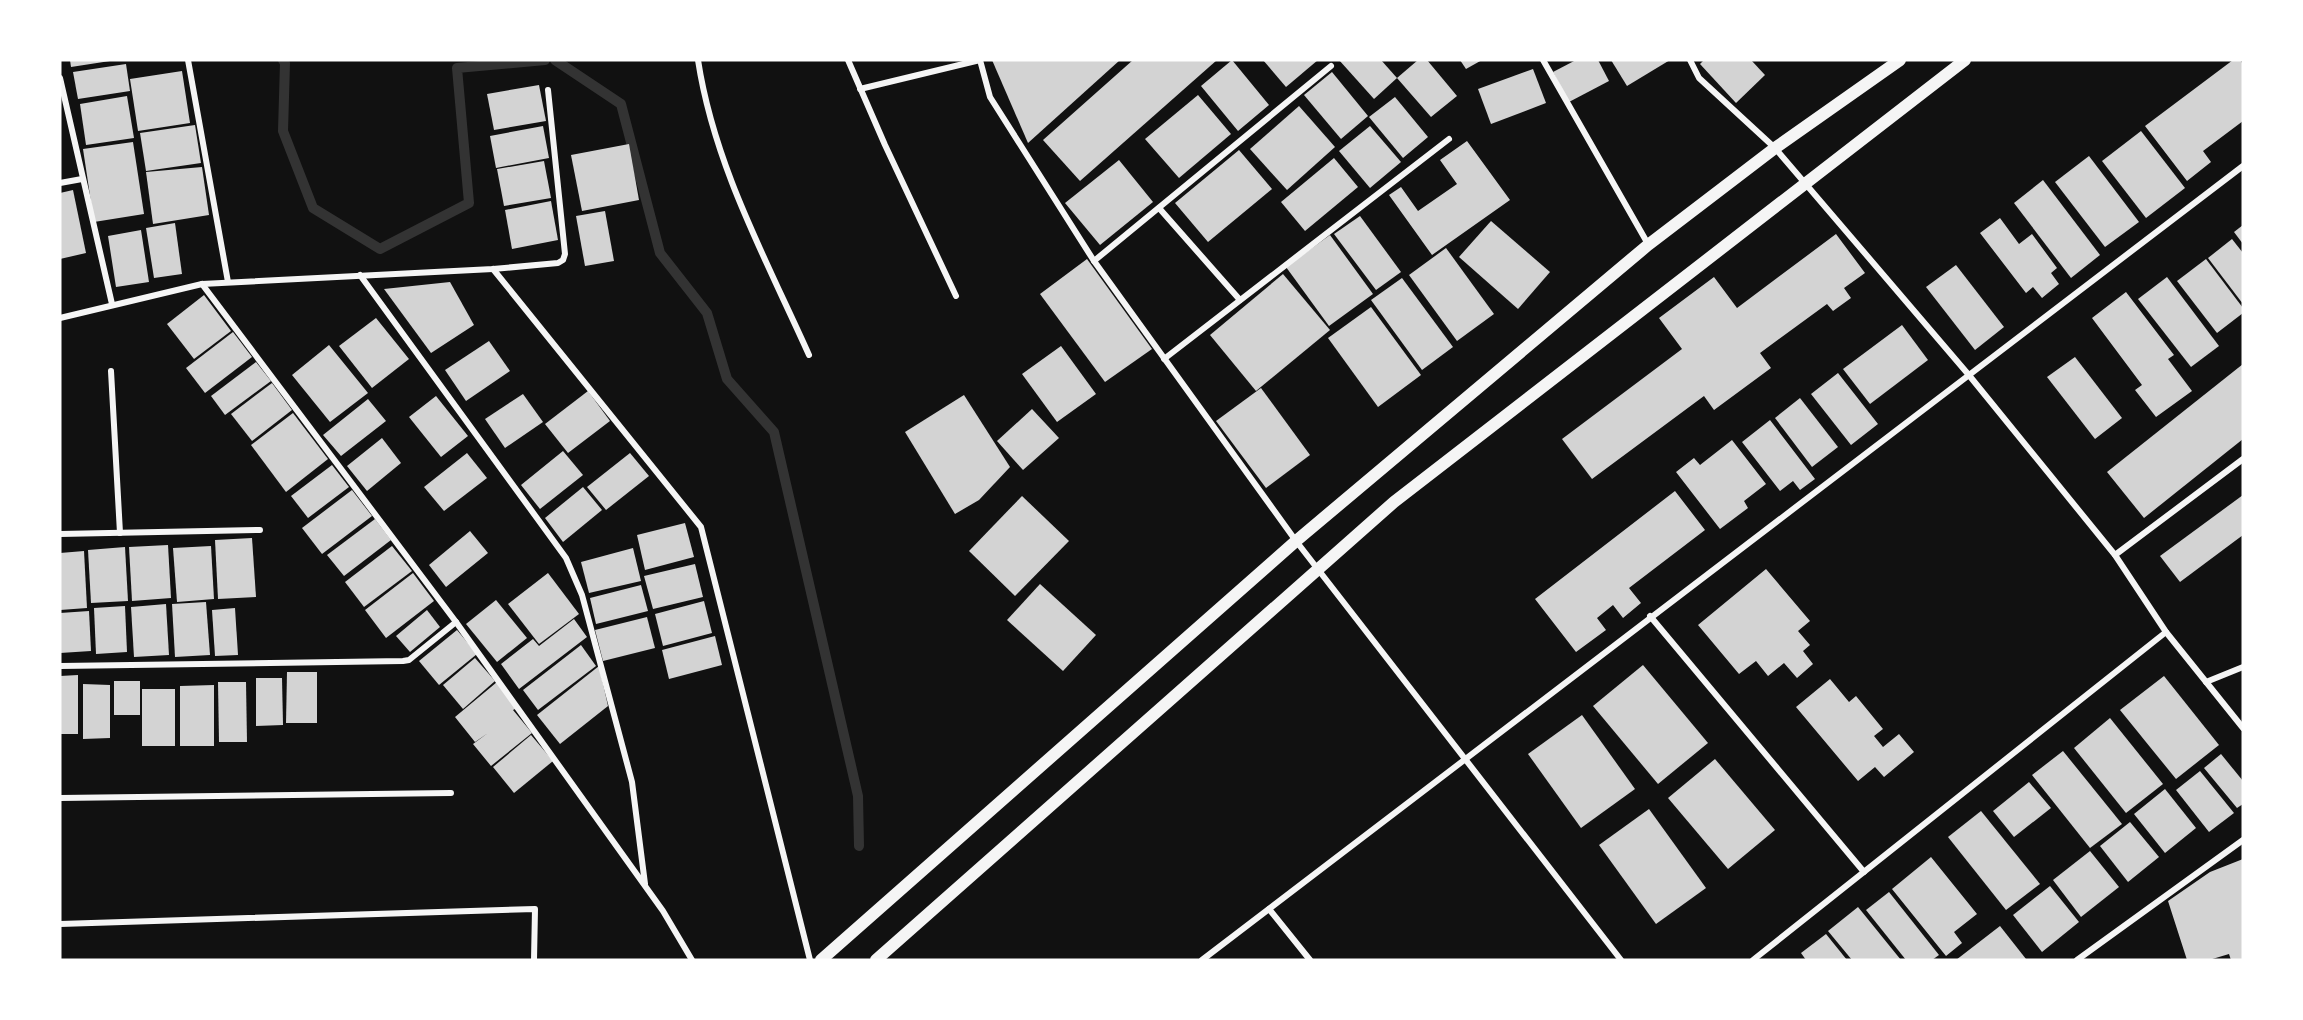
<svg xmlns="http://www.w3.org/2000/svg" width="2303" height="1020" viewBox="0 0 2303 1020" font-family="Quicksand,sans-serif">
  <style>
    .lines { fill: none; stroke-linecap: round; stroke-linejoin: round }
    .stream { stroke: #333; stroke-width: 10 }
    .building { fill: #d3d3d3 }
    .minor { stroke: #f5f5f5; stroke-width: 6 }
    .secondary { stroke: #f5f5f5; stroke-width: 12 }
  </style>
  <rect width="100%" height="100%" fill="#111"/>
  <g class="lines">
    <!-- stream -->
    <g class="stream">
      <path d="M283,60L285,63L283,131L313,208L380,249L469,203L457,68L545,60"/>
      <path d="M555,60L621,104L660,253L707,313L727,379L774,432L858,796L859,846"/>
    </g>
  </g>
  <!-- building -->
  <g class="building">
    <path d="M70,60H110V61L71,67Z"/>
    <path d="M992,60H1120L1028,143Z"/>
    <path d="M1133,60H1217L1080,181L1043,140Z"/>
    <path d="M1232,60L1269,105L1238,131L1201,86Z"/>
    <path d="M1263,60H1318L1286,87Z"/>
    <path d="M1339,60H1381L1397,78L1374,99Z"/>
    <path d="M1418,60H1427L1457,96L1431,117L1397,78Z"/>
    <path d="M1460,60H1482L1466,69Z"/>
    <path d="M1576,60H1598L1609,81L1569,102L1553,72Z"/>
    <path d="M1611,60H1670L1627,86Z"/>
    <path d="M1704,60H1751L1765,75L1736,103L1700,64Z"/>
    <path d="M2233,60H2240L2243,64V121L2203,151L2211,162L2187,181L2145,126Z"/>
    <path d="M126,64L130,91L78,99L73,72Z"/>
    <path d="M1533,69L1546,103L1491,124L1478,89Z"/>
    <path d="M182,71L190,123L138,131L130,79Z"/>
    <path d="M1332,72L1368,116L1341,139L1304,95Z"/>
    <path d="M539,85L546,121L494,130L487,94Z"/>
    <path d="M1198,95L1231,134L1179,178L1145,139Z"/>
    <path d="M127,96L134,138L86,145L80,104Z"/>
    <path d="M1395,97L1428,137L1403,158L1369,117Z"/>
    <path d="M1299,106L1335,147L1287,190L1250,149Z"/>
    <path d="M195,125L201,163L146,171L140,133Z"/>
    <path d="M543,126L549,158L496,168L490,136Z"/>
    <path d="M1370,126L1401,162L1370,188L1339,151Z"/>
    <path d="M2141,131L2185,188L2146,218L2102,161Z"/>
    <path d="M1467,141L1510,200L1432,255L1389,195L1401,187L1418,211L1457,184L1440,160Z"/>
    <path d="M133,142L144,214L94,222L83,149Z"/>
    <path d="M629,144L639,200L582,211L571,155Z"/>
    <path d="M1239,150L1272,189L1208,242L1175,203Z"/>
    <path d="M2089,156L2139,222L2105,247L2055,182Z"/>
    <path d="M1334,158L1358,187L1305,231L1281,202Z"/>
    <path d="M1119,160L1153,202L1100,245L1065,203Z"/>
    <path d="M544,161L551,198L504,206L497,169Z"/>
    <path d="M202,167L209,215L153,224L146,172Z"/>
    <path d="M2043,180L2100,255L2071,278L2014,203Z"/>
    <path d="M73,190L86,253L60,259V193Z"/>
    <path d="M551,201L558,240L512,249L505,210Z"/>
    <path d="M605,211L614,261L585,266L576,216Z"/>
    <path d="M1360,216L1401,272L1376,290L1334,234Z"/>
    <path d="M2000,218L2019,244L2032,234L2057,268L2051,273L2059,284L2042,298L2033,287L2026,293L1980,233Z"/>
    <path d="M1491,221L1550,272L1518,309L1459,257Z"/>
    <path d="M175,223L182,274L154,278L146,228Z"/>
    <path d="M2243,225V244L2234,232Z"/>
    <path d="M141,230L149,282L116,287L108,236Z"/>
    <path d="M1836,234L1865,273L1844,288L1851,298L1833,311L1827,304L1760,353L1771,368L1714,410L1704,396L1592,479L1562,439L1682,349L1659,318L1714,277L1737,308Z"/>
    <path d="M1330,235L1373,294L1329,326L1286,267Z"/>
    <path d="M2232,239L2243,253V304L2208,258Z"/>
    <path d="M1446,248L1494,314L1457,341L1409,275Z"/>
    <path d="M1087,259L1152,349L1105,382L1040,294Z"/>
    <path d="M2206,259L2243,308V313L2217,333L2177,281Z"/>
    <path d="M1956,265L2004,327L1975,350L1926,287Z"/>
    <path d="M1283,274L1330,330L1256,391L1210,335Z"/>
    <path d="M2167,277L2219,346L2191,367L2138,299Z"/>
    <path d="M1402,278L1453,347L1422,370L1371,300Z"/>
    <path d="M450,282L474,325L431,353L384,289Z"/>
    <path d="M2126,292L2174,355L2168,359L2192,391L2156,417L2135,390L2142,385L2092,318Z"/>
    <path d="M204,295L231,331L194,359L167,324Z"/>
    <path d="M1371,307L1421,375L1378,407L1328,338Z"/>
    <path d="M376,318L409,359L372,388L339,346Z"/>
    <path d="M1902,325L1928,360L1870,404L1843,369Z"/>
    <path d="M233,332L252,357L205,393L186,368Z"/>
    <path d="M489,341L510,371L466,401L445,370Z"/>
    <path d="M329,345L368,393L330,422L292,375Z"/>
    <path d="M1061,346L1096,394L1057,422L1022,374Z"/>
    <path d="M2075,357L2122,418L2095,439L2047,377Z"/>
    <path d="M256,362L271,381L225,415L211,396Z"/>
    <path d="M2243,364V439L2144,518L2107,472Z"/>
    <path d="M1838,373L1878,424L1851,445L1811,394Z"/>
    <path d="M272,383L292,410L252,441L231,414Z"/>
    <path d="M1261,388L1310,455L1266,488L1216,421Z"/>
    <path d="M588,391L610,421L568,453L545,424Z"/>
    <path d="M523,394L543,422L505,448L485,419Z"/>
    <path d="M964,395L1010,467L979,500L955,514L905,432Z"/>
    <path d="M436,396L468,436L441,457L409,417Z"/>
    <path d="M1800,398L1838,447L1812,467L1775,418Z"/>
    <path d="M368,399L386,421L341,456L323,435Z"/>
    <path d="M1032,409L1059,438L1023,470L997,441Z"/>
    <path d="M293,413L328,459L286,492L251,445Z"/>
    <path d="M1770,420L1815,479L1800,490L1793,481L1780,491L1742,442Z"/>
    <path d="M382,438L401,463L367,491L347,466Z"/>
    <path d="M1732,440L1766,484L1744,501L1748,508L1720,529L1676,472L1694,458L1700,465Z"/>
    <path d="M563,451L583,475L540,509L521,485Z"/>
    <path d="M467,453L487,478L444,511L424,487Z"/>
    <path d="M630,453L649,476L606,510L587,487Z"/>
    <path d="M332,465L349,487L308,518L291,496Z"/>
    <path d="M583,487L602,510L563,542L545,518Z"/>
    <path d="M352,490L372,516L322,554L302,528Z"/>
    <path d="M1675,491L1705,530L1629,588L1641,603L1623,618L1613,605L1597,618L1606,630L1576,652L1535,599Z"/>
    <path d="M2243,495V535L2180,582L2160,556Z"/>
    <path d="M1022,496L1069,541L1015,596L969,551Z"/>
    <path d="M375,519L391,540L344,576L327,555Z"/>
    <path d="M685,523L694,557L645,570L637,535Z"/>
    <path d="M470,531L488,553L446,587L429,565Z"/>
    <path d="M252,538L256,597L218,599L215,540Z"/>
    <path d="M168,545L171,598L132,601L129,547Z"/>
    <path d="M211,546L214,599L177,602L173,548Z"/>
    <path d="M392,546L412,571L364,607L345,582Z"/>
    <path d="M125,547L128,601L91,603L88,550Z"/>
    <path d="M633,548L641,581L589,593L581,562Z"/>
    <path d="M84,551L87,608L60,610V553Z"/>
    <path d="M695,564L703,597L653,609L644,576Z"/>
    <path d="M1766,569L1810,621L1798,631L1810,645L1803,651L1813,664L1797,678L1784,663L1768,676L1756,661L1739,674L1698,625Z"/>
    <path d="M413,573L434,601L386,638L365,610Z"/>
    <path d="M548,573L579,614L539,644L508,604Z"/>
    <path d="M1040,584L1096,635L1063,671L1007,620Z"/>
    <path d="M641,585L648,611L596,624L590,598Z"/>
    <path d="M496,600L527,638L497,662L466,624Z"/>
    <path d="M704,601L712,633L663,646L655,614Z"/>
    <path d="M206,602L210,655L175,657L172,604Z"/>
    <path d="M166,604L169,655L134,657L131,607Z"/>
    <path d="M125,606L127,652L96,654L94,608Z"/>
    <path d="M235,608L238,655L215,656L212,610Z"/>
    <path d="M427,610L440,627L410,652L396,636Z"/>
    <path d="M89,611L91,651L60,653V613Z"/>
    <path d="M647,617L655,648L603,661L595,630Z"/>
    <path d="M574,619L587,637L519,689L501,664L533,639L539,646Z"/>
    <path d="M457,630L477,654L439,685L419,661Z"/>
    <path d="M715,636L722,665L669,679L662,650Z"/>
    <path d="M581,645L596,666L538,710L523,690Z"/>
    <path d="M475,658L495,681L463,709L443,685Z"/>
    <path d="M1643,665L1708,743L1658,784L1593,706Z"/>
    <path d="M599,666L608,706L560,744L537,715Z"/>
    <path d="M287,672H317V723H286Z"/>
    <path d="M78,675V734H60V676Z"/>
    <path d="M2164,676L2219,745L2176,779L2120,710Z"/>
    <path d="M256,678H282L283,725L256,726Z"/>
    <path d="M1830,679L1849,702L1856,696L1883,729L1874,736L1883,747L1899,734L1914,752L1884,777L1875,767L1858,781L1796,707Z"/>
    <rect x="114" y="681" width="26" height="34"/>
    <path d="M218,682H246L247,742H219Z"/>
    <path d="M497,682L517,708L513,710L532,733L491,766L473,744L488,733L475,742L455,717Z"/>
    <path d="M83,684L110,685V738L83,739Z"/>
    <path d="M214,685V746H180V686Z"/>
    <rect x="142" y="689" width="33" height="57"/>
    <path d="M1582,715L1635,789L1581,828L1528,754Z"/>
    <path d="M2110,718L2163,784L2126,813L2074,748Z"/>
    <path d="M531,735L553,761L514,793L493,767Z"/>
    <path d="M2063,751L2122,824L2090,848L2032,775Z"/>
    <path d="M2221,754L2243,781V804L2237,808L2204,768Z"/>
    <path d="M1715,759L1775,830L1728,869L1668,798Z"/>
    <path d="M2200,771L2234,813L2209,832L2176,790Z"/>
    <path d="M2029,782L2051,808L2014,837L1993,811Z"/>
    <path d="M2165,789L2196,828L2165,853L2134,814Z"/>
    <path d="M1649,809L1706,888L1656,924L1599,845Z"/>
    <path d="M1981,811L2040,884L2006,910L1948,837Z"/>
    <path d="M2130,822L2159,857L2128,882L2100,846Z"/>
    <path d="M2090,851L2119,887L2081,917L2053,880Z"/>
    <path d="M1931,857L1977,914L1954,932L1962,943L1946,956L1892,889Z"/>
    <path d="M2243,859V960H2231L2229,954L2209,960H2187L2168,901L2210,872Z"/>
    <path d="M2050,886L2079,922L2042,952L2013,915Z"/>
    <path d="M1889,892L1939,955L1932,960H1906L1866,910Z"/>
    <path d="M1858,907L1901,960H1852L1828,931Z"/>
    <path d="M2000,926L2026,959L2025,960H1956Z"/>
    <path d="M1826,934L1847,960H1806L1801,953Z"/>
  </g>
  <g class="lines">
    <!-- minor -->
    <g class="minor">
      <path d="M188,60L228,282"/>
      <path d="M698,60C714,165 766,259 809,355"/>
      <path d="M848,60L885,145L956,296"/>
      <path d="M980,60L990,97L1094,261L1296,541L1621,960"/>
      <path d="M1543,60L1648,244"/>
      <path d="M1690,60L1699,78L1775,148L1968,374L2115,555L2166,632L2243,728"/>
      <path d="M60,78L112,304"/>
      <path d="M860,89L980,60"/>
      <path d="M60,183L82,179"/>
      <path d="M1159,208L1240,300"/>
      <path d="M1094,261L1331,66"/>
      <path d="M493,269L701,527L810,960"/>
      <path d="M360,275L566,558L582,595L632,782L645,884"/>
      <path d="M202,284L456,622L663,911L692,960"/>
      <path d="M60,318L202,284L493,269L558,263L563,260L565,254L548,90"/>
      <path d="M1164,359L1449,139"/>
      <path d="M111,371L120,533"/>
      <path d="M60,534L260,530"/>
      <path d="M2115,555L2243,459"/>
      <path d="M1650,616L1864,872"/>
      <path d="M60,666L403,661L409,660L456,622"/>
      <path d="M2206,682L2243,667"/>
      <path d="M60,798L451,793"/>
      <path d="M1269,909L1310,960"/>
      <path d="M60,924L535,909L534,960"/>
      <path d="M1202,960L2243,166"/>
      <path d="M1753,960L2166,632"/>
      <path d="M2077,960L2243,840"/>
    </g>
    <!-- secondary -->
    <g class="secondary">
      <path d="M821,960L1296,541L1648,245L1775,148L1900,60"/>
      <path d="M876,960L1394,502L1965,60"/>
    </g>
  </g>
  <!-- border -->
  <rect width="2303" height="1020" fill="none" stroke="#ffffff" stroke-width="123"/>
</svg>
